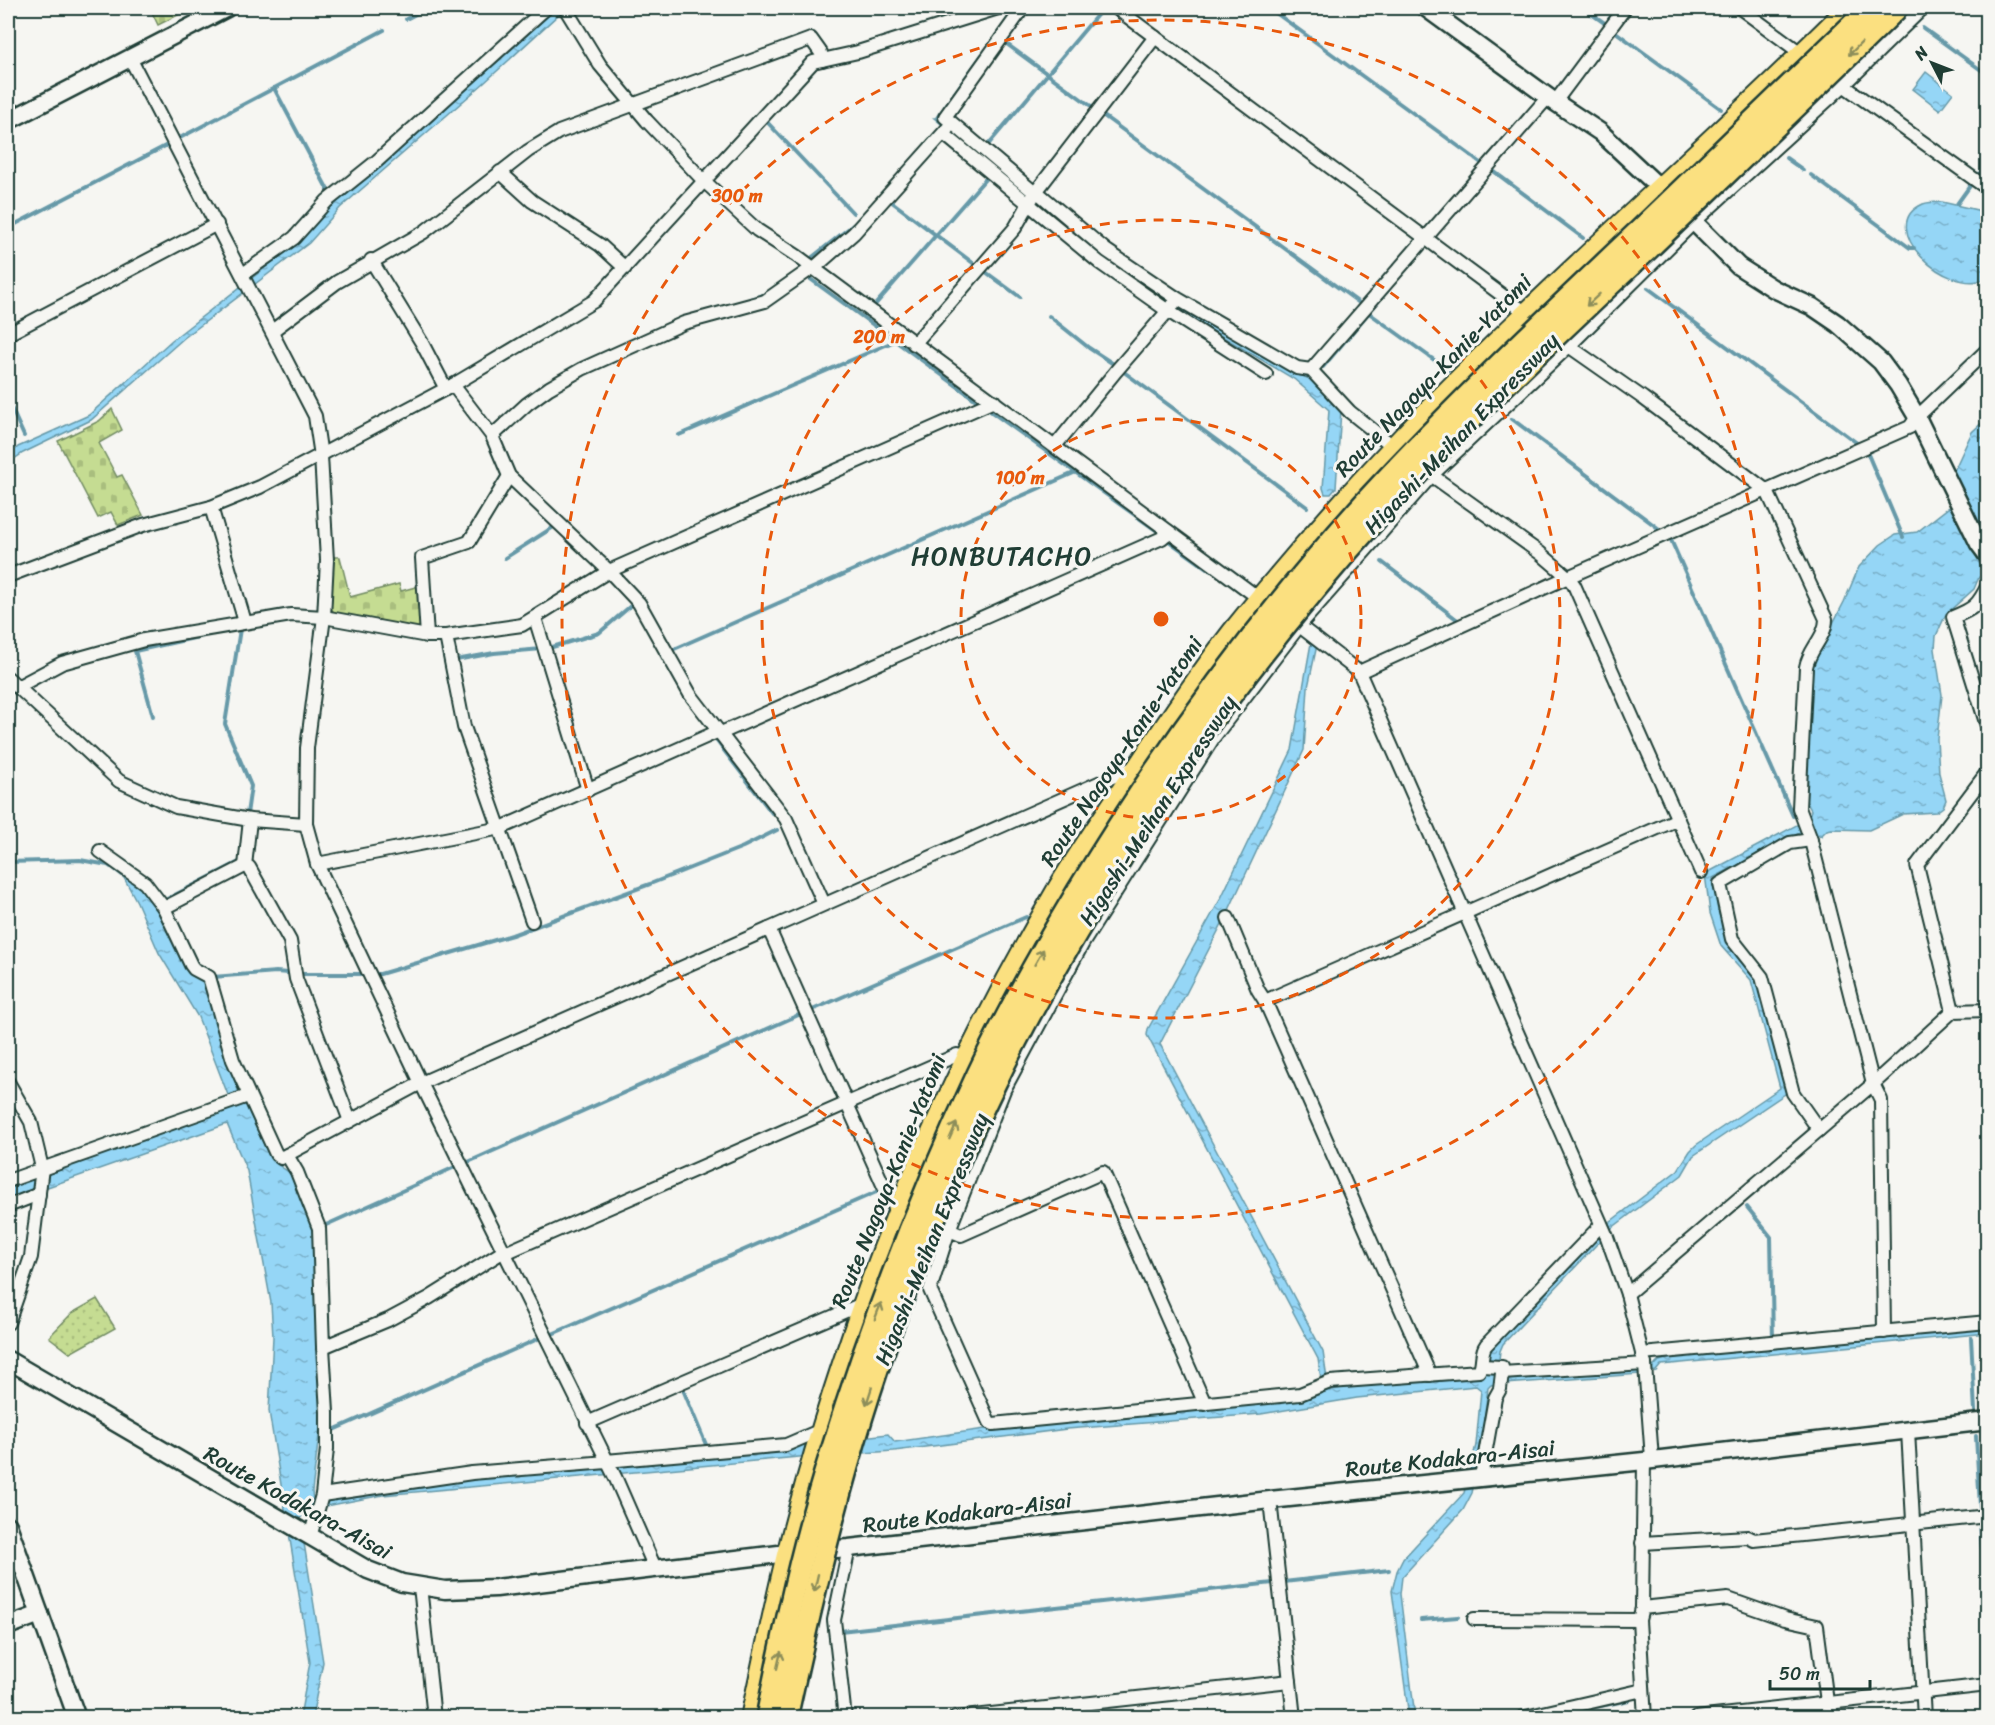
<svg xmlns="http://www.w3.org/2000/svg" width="1995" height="1725" viewBox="0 0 1995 1725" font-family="Sriracha,sans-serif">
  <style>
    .cemetery { fill: url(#cemetery-stones); stroke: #728c63; stroke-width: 1.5 }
    .garden { fill: url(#garden-dots); stroke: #728c63; stroke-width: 1.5 }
    .water { fill: url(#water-ripples); stroke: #6699a8; stroke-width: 1.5 }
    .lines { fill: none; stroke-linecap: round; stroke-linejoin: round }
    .stream { stroke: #6699a8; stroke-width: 4 }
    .street-casing { stroke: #1f3d34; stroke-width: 16 }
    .secondary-casing { stroke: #1f3d34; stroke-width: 21 }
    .primary-casing { stroke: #1f3d34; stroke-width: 22 }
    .street { stroke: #f6f6f2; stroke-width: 12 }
    .secondary { stroke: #f6f6f2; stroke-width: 16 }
    .primary { stroke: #fbe080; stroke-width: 18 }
    .highway-bridge-casing { stroke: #1f3d34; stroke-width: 26; stroke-linecap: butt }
    .highway-bridge { stroke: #fbe080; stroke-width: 21 }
    .oneway { stroke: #8d8e5a }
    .ring { fill: none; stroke: #e8590c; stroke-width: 3; stroke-dasharray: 10 8 }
    .labels { text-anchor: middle; stroke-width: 6; stroke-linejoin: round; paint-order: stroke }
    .street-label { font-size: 22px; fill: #1f3d34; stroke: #f6f6f2 }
    .quarter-label { font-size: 26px; letter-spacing: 1.5px; fill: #1f3d34; stroke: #f6f6f2 }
    .centre { fill: #e8590c; stroke: #f6f6f2; stroke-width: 3 }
    .ring-label { font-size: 18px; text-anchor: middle; font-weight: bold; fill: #e8590c; stroke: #f6f6f2; stroke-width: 6; stroke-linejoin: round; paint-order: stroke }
  </style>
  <defs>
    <pattern id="cemetery-stones" width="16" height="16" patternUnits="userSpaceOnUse" patternTransform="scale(1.5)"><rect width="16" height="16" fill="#c5dc92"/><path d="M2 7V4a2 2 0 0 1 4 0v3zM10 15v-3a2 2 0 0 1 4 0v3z" fill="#a9be7e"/></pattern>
    <pattern id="garden-dots" width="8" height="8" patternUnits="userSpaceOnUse" patternTransform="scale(1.5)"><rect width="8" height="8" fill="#c5dc92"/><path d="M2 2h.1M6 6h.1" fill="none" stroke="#a9be7e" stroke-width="1.8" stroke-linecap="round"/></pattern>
    <pattern id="water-ripples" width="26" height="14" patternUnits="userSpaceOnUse" patternTransform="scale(1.5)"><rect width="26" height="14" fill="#95d6f6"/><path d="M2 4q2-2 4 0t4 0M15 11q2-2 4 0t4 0" fill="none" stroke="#79afc8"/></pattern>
  </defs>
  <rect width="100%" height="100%" fill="#f6f6f2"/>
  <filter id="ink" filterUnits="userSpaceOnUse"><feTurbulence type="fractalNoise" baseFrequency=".0167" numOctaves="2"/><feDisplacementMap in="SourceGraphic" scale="12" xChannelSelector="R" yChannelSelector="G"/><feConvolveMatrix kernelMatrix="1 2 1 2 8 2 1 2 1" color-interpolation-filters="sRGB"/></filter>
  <g filter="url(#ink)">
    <!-- cemetery -->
    <g class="cemetery">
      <path d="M150,8H192L158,25Z"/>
      <path d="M112,409L122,430L99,443L117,477L122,475L143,515L118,525L111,512L98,518L58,441L99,421Z"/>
      <path d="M333,557H340L350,597L399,584L401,591L419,586L422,624L418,629L335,613L331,609Z"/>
    </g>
    <!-- garden -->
    <path class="garden" d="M97,1299L115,1328L70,1353L49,1337L72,1313Z"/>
    <!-- water -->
    <g class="water">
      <path d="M557,8H574L558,15L484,83L340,208L309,243L184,338L91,420L23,453L8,463V456L18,447L89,415L172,340L302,239L321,216L341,198L486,72Z"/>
      <path d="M1926,72L1953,93L1940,110L1913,89Z"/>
      <path d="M934,118H939L1104,253L1291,371L1312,380L1341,409L1336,488L1331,494H1325L1323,488L1329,410L1294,379L1169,305L1097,254Z"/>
      <path d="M1942,202L1977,210L1987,222V278C1948,299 1873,226 1923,204C1928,202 1936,202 1942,202Z"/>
      <path d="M1987,418V517L1978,526L1963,532L1986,575L1979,577L1974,589L1946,614L1936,636L1935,649L1942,695L1937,739L1939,773L1946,800L1943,807L1936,812L1903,814L1869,830L1832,829L1827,830L1821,836L1803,831L1713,878L1718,911L1728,941L1758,977L1788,1092L1693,1156L1682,1175L1612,1228L1503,1344L1500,1351L1497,1377L1652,1368L1659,1361L1670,1358L1987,1328V1333L1661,1365L1656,1371L1640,1374L1491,1385L1488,1388L1479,1461L1472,1493L1463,1510L1402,1577L1400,1594L1415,1717H1409L1392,1591L1397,1571L1403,1559L1464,1493L1476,1445L1481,1390L1476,1386L1357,1398L1261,1414L1067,1429L894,1451L799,1457L415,1492L383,1495L311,1509L300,1518L323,1662L313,1712L314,1717H300L310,1662L269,1411L273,1337L271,1303L247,1171L227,1124L8,1201V1186L233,1108L198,1017L159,953L137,902L124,878L110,867V863L140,882L204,980L220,1040L243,1104L245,1103L271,1160L293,1175L314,1230L321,1419L312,1491L313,1501L408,1484L793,1449L802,1444L888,1434L895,1442L992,1428L1299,1399L1320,1393L1321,1379L1318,1359L1147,1035L1148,1029L1221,898L1292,750L1311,643L1317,645L1308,687L1304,750L1228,912L1160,1044L1323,1352L1327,1379L1333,1389L1480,1376L1487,1350L1594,1234L1678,1170L1690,1151L1696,1145L1780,1088L1751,980L1721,946L1710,913L1705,874L1808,819L1811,810L1805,799L1813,662L1844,602L1859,567L1880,545L1895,535L1917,532L1948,508L1964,500L1952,475L1972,432Z"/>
    </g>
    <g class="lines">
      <!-- stream -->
      <g class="stream">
        <path d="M1269,8L1484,165"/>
        <path d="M1583,8L1606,24"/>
        <path d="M406,19L427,8"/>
        <path d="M1609,19L1618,8"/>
        <path d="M1923,28L1988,75"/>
        <path d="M1613,30L1721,109"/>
        <path d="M1004,42L1095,109"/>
        <path d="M274,88L329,192"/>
        <path d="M1101,114L1362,305"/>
        <path d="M938,119L937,118L982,55"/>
        <path d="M768,123L853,213"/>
        <path d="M176,140L384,30"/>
        <path d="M987,146L1103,8"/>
        <path d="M1786,158L1803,170"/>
        <path d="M1492,170L1583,238"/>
        <path d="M1811,175L1910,248H1914"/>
        <path d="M1977,177L1988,163"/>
        <path d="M892,202L977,266"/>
        <path d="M1957,204L1972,183"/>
        <path d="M8,228L171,143"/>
        <path d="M810,259L858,221"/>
        <path d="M983,270L1020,297"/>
        <path d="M809,278L976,400"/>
        <path d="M1648,288L1861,446"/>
        <path d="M750,299L766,294"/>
        <path d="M874,306L987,177"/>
        <path d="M1369,313L1448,370"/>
        <path d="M1049,316L1089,348L1115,365"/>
        <path d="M1323,367L1388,290"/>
        <path d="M1124,372L1307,507"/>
        <path d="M8,401L24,436"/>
        <path d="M990,411L1157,531"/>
        <path d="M1512,419L1662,531"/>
        <path d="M679,435L895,341"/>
        <path d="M1867,452L1903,537"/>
        <path d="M1671,540L1793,816"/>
        <path d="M1169,541L1211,571"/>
        <path d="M505,558L555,526L557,529"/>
        <path d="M1382,562L1459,621"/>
        <path d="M237,629H240L225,724L251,786L247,814"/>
        <path d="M549,648L599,633L634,603"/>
        <path d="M672,650L1076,472"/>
        <path d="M456,660L494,653L542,649"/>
        <path d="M153,716L135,651L203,636"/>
        <path d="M716,740L772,813"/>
        <path d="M8,862L80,860L108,865L111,867"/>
        <path d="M165,900L239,862"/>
        <path d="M213,977L276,972L300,974H380L512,935L650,884L743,847L777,830"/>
        <path d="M1986,1001L1983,789L1988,782"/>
        <path d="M810,1011L1026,917"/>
        <path d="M1987,1019L1988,1059"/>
        <path d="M466,1163L803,1013"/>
        <path d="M1747,1207L1771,1237L1773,1339"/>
        <path d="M326,1225L455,1167"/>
        <path d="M550,1335L881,1190"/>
        <path d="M1971,1338L1975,1411"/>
        <path d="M682,1387L707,1447"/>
        <path d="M331,1431L540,1338"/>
        <path d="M1976,1436L1980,1507"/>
        <path d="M1980,1520L1988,1643"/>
        <path d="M1284,1582L1389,1570"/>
        <path d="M1421,1620L1458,1617"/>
        <path d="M840,1631L1273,1583"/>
        <path d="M1577,1711L1629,1700"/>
      </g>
      <defs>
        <g id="street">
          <path d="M565,8L600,65L647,121L704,181L757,230L797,256L1264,602"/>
          <path d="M1023,8L945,117L1035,193"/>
          <path d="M1116,8L1518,307L1530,318"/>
          <path d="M1740,8L1806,57"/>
          <path d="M130,58L315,416L321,456L327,560L324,617L307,748L306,824L317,864L421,1083L616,1479L655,1568"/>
          <path d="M1839,82L1988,189"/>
          <path d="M1555,102L1625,8"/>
          <path d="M944,134L1100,263L1168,311L1266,374"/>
          <path d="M500,172L532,201L600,245L625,268"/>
          <path d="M1036,191L1107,251L1178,299L1297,368L1311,370L1350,412L1399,451"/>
          <path d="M371,260L422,343L446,389"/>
          <path d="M813,269L854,233L948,128"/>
          <path d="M243,274L294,238L327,201L377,161L546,8"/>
          <path d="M272,331L337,282L424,232L528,151L559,132L811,39L821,53L822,60"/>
          <path d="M8,334L217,224"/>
          <path d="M1563,342L1643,398L1767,491L1826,619C1826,637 1809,649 1806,667L1799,808L1810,837L1873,1084L1881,1100L1884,1332"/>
          <path d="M914,344L1015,228L1035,193L1155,37"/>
          <path d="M1311,370L1548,97"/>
          <path d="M453,385L492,436L509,476L609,571L639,603L690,694L786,819L824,904"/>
          <path d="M492,436L527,404L549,388L582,369L684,323L765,301L812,268"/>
          <path d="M1055,446L1116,371L1173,305"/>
          <path d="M1427,472L1540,553L1568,577L1574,585L1701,872"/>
          <path d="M211,507L245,622"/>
          <path d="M8,576L143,525L211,507L260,487L453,385L594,301L813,62L858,52L998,8"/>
          <path d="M1988,585C1978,605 1974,609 1953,617L1988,729"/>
          <path d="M535,618L588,790"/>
          <path d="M1293,621L1359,672L1607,1237L1627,1294L1645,1365L1652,1459"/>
          <path d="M427,636L422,558L469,542L509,476"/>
          <path d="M446,636L464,727L532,921"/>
          <path d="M1359,672L1568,577L1910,427L1917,417L1988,349"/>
          <path d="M8,678L119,781L176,807L250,820L306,824"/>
          <path d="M17,687L62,663L144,640L291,615L324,617L427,636H446L522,625L609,571L994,401"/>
          <path d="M721,733L1162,538L1169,532"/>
          <path d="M1811,840L1790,843L1720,884L1732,939L1762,977L1793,1093L1819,1130"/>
          <path d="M100,851L145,883L164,908L191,965L194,969L209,977L233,1060L276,1154L281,1158L421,1083L1137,766"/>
          <path d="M317,864L501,828L719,731"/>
          <path d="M245,866L250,820"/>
          <path d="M164,908L245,866L249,867L290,941L296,979L350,1121"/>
          <path d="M1228,918L1258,990L1265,1001"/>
          <path d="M769,929L889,1198L898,1210"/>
          <path d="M1953,1011L1917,865L1988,771"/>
          <path d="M8,1082L31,1122L42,1168L31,1257L8,1323"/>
          <path d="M287,1155L297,1172L319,1228L323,1347L327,1412V1449L322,1495L310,1537"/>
          <path d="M8,1181L248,1096"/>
          <path d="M8,1206L39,1194"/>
          <path d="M1601,1225L1486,1345C1480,1353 1484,1363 1479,1371L1330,1382L1300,1394L993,1424L989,1422L930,1290L949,1230L1004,1090L1083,943L1214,737L1300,625L1432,475L1569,346L1694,222L1843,86L1923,8"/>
          <path d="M949,1230L961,1235L1103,1172L1205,1404"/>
          <path d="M505,1253L957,1055L965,1057"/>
          <path d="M1627,1294L1873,1084L1953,1011L1988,1010"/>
          <path d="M323,1347L388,1320L429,1298L504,1251"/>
          <path d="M1642,1354L1988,1322"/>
          <path d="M1482,1366L1502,1367V1373L1645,1364"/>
          <path d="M1430,1375L1265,1001L1678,819"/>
          <path d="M587,1423L862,1304"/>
          <path d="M1908,1431L1924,1718"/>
          <path d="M606,1461L786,1445L821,1430"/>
          <path d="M1644,1461L1642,1608L1639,1620L1645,1718"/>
          <path d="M1481,1477L1495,1398L1500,1389L1502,1373"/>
          <path d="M322,1495L472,1473L607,1462"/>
          <path d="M1270,1500L1294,1718"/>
          <path d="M1642,1543L1748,1537L1754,1540L1988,1516"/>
          <path d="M420,1586L434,1718"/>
          <path d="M1642,1608L1728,1599L1785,1619L1817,1626L1827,1702"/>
          <path d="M1474,1619L1639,1620"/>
          <path d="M1830,1702L1832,1718"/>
          <path d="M845,1718L834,1620L849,1548"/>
          <path d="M955,1718L1290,1681"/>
          <path d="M1521,1718L1643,1690"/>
          <path d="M1696,1718L1988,1685"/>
        </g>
        <g id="secondary">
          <path d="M1426,8L1555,102L1600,132L1660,188L1738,266L1774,289L1813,307L1838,324L1881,362L1898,385L1917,417L1979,544L1988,556"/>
          <path d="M8,121L227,8"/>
          <path d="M8,1360L368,1570L402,1583L445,1590L496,1588L787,1553L849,1548L1270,1500L1644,1461L1988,1421"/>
          <path d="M8,1525L77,1718"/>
          <path d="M8,1626L40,1614"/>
        </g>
        <path id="primary" d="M750,1718C762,1663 773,1608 786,1555C807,1470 833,1387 862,1305C913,1160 979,1022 1056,890C1081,848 1109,808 1136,768C1167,721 1198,675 1232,631C1284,566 1339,503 1397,442C1540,290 1700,155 1847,8"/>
      </defs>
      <!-- street casing -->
      <use href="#street" class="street-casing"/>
      <!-- secondary casing -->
      <use href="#secondary" class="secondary-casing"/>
      <!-- primary casing -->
      <use href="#primary" class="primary-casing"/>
      <!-- street -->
      <use href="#street" class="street"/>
      <!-- secondary -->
      <use href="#secondary" class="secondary"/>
      <!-- primary -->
      <use href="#primary" class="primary"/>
      <defs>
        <g id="highway-bridge">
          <path d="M767,1718C784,1629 804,1539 831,1454C871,1324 920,1197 978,1074C1008,1011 1042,951 1078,891C1163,751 1260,618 1370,497C1455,405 1546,319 1637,233C1715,158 1793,83 1870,8"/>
          <path d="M786,1718C815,1585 846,1452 893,1324C923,1243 957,1161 995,1083C1025,1020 1060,959 1096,900C1130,843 1164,785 1203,732C1259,656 1318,583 1381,513C1465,420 1557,334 1649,248C1732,168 1815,89 1897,8"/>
        </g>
      </defs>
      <!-- highway-bridge casing -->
      <use href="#highway-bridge" class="highway-bridge-casing"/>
      <!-- highway-bridge -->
      <use href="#highway-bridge" class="highway-bridge"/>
    </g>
    <!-- one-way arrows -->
    <defs><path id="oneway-shaft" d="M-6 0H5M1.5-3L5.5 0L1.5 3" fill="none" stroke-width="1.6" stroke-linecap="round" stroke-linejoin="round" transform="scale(1.5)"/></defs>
    <g class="oneway">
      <use href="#oneway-shaft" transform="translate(1855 49) rotate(135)"/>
      <use href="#oneway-shaft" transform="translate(1593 300) rotate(137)"/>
      <use href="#oneway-shaft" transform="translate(1039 957) rotate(-60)"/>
      <use href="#oneway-shaft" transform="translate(953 1131) rotate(-66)"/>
      <use href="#oneway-shaft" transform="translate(878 1311) rotate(-69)"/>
      <use href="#oneway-shaft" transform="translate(869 1396) rotate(108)"/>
      <use href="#oneway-shaft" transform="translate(816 1583) rotate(103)"/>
      <use href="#oneway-shaft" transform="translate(779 1660) rotate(-77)"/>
    </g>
  </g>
  <!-- distance rings -->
  <g class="ring">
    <circle cx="1161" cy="619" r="200"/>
    <circle cx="1161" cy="619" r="399"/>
    <circle cx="1161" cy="619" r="599"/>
  </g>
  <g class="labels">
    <!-- street labels -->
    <g class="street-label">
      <text transform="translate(1433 375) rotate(-46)" y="8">Route Nagoya-Kanie-Yatomi</text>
      <text transform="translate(1461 433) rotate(-46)" y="8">Higashi-Meihan Expressway</text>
      <text transform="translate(1121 751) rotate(-56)" y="8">Route Nagoya-Kanie-Yatomi</text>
      <text transform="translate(1157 810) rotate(-57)" y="8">Higashi-Meihan Expressway</text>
      <text transform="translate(888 1181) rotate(-68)" y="8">Route Nagoya-Kanie-Yatomi</text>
      <text transform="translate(931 1239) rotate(-68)" y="8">Higashi-Meihan Expressway</text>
      <text transform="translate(1450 1458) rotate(-6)" y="8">Route Kodakara-Aisai</text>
      <text transform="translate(298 1502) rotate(29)" y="8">Route Kodakara-Aisai</text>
      <text transform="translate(967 1512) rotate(-7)" y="8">Route Kodakara-Aisai</text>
    </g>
    <!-- quarter labels -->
    <g class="quarter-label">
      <text x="1002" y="565">HONBUTACHO</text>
    </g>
  </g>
  <circle cx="1161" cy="619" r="9" class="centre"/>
  <g class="ring-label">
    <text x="737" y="202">300 m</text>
    <text x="879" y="343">200 m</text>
    <text x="1020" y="484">100 m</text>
  </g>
  <!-- margin -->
  <rect width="1995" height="1725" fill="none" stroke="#f6f6f2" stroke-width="30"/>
  <rect x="15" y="15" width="1965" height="1695" fill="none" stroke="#1f3d34" stroke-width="2" filter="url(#ink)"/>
  <!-- north arrow -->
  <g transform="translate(1932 63) rotate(312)" stroke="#f6f6f2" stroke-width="4.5" paint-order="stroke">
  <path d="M0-4.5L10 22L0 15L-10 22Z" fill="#1f3d34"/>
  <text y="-9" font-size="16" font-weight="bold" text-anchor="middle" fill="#1f3d34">N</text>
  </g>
  <!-- scale -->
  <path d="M1770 1680v9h100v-9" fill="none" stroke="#1f3d34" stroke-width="3"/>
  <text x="1779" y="1680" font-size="18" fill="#1f3d34" stroke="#f6f6f2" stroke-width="4.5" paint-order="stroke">50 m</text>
</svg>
